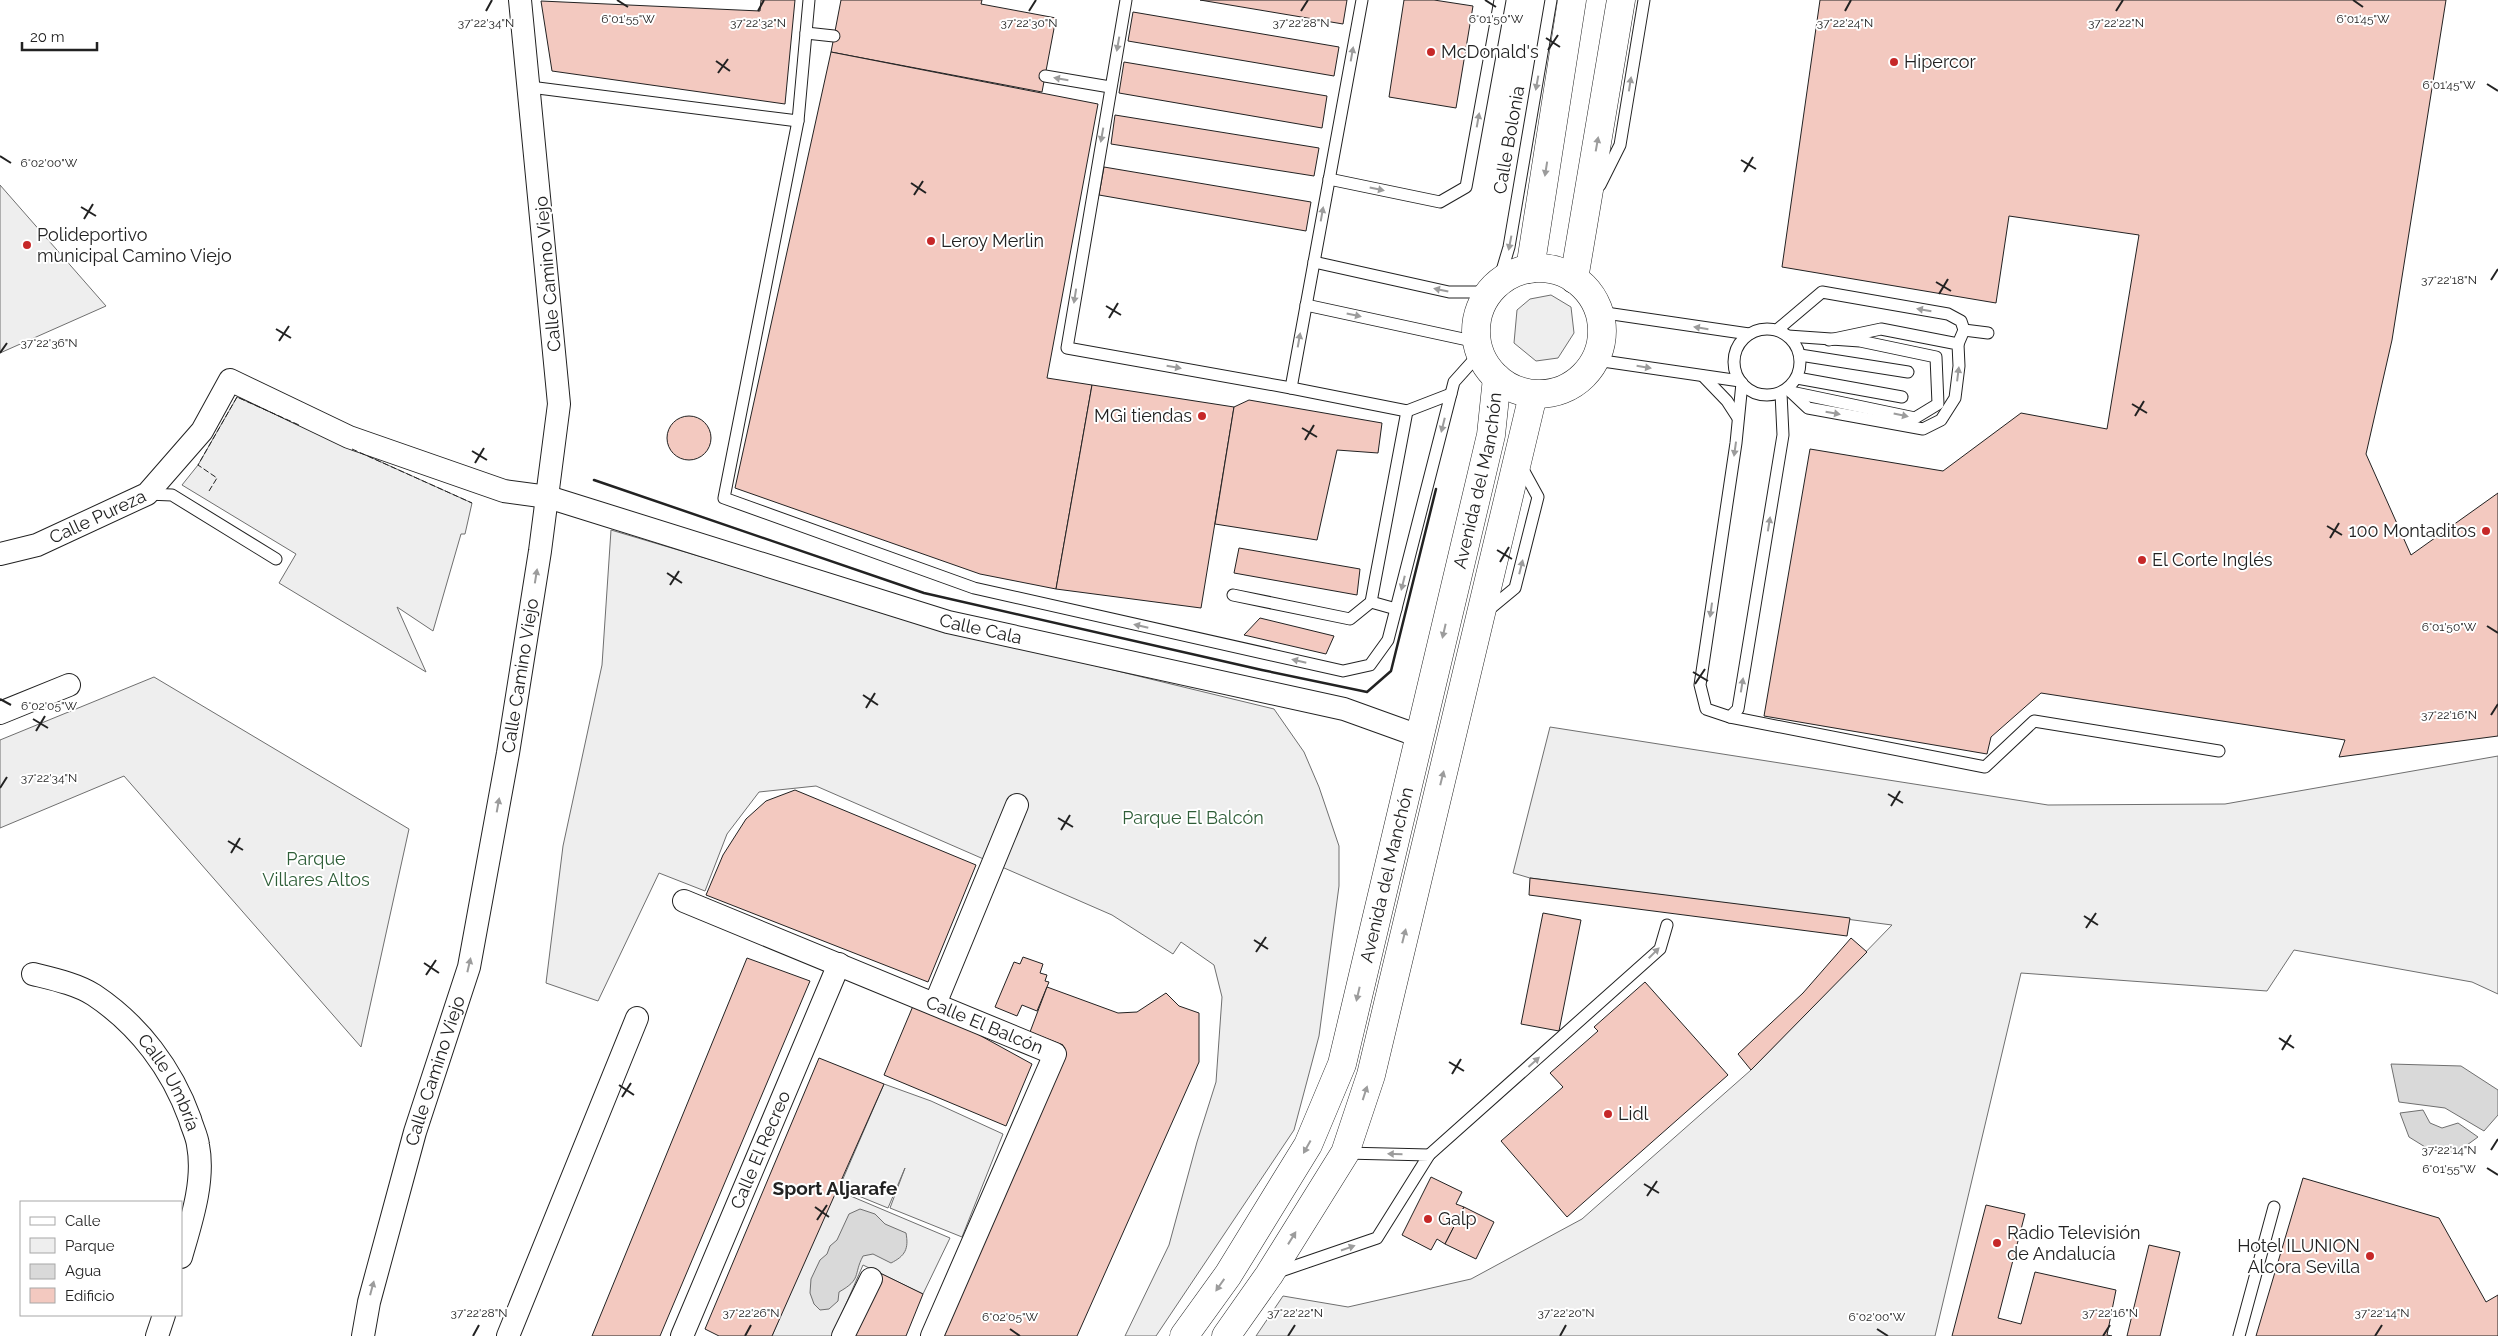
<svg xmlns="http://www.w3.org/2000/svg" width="2498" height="1336" viewBox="0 0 2498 1336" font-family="Raleway,sans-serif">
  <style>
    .green { fill: #eee; stroke: #6f6f6f }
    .water { fill: #d9d9d9; stroke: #6f6f6f }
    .building { fill: #f3c9c0; stroke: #222 }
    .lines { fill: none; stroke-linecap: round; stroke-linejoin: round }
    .lane-casing { stroke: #222; stroke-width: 13 }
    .street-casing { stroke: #222; stroke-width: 24 }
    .secondary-casing { stroke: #222; stroke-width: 29 }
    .lane { stroke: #fff; stroke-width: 11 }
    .street { stroke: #fff; stroke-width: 22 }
    .secondary { stroke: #fff; stroke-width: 28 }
    .fence { stroke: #222; stroke-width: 1; stroke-dasharray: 6 2.5; stroke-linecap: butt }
    .wall { stroke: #222; stroke-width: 2.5 }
    .oneway { fill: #9c9c9c }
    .ticks { fill: none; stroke: #222; stroke-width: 2 }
    .poi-dot { fill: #c62828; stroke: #fff; stroke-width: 2 }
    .labels { text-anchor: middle; stroke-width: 4; stroke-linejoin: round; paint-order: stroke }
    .poi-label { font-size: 18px; fill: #222; stroke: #fff; text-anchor: start }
    .street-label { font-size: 18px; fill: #222; stroke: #fff }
    .park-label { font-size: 18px; fill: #2f5e38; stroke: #fff }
    .neighbourhood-label { font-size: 19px; font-weight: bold; fill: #222; stroke: #fff }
    .ticks-label { font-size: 12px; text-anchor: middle; fill: #222; stroke: #fff; stroke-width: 4; stroke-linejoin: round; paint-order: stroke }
  </style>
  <rect width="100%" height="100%" fill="#fff"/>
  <!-- green -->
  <g class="green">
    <path d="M0,185L106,306L0,353Z"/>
    <path d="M1551,295L1571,307L1574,333L1558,358L1536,361L1514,343L1517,310L1530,299Z"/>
    <path d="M237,397L472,503L465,534H461L433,631L397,607L426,672L279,583L296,554L182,485L198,465Z"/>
    <path d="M611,530L944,629L1274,709L1304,752L1319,787L1339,846V886L1319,1036L1294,1130L1156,1336H1125L1169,1245L1197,1142L1216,1082L1222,997L1214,965L1181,942L1173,954L1112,915L816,786L759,792L727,834L705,891L659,873L598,1001L546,983L563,846L602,665Z"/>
    <path d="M154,677L409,829L361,1047L124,776L0,828V740Z"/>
    <path d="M1550,727L2048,805L2225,804L2498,756V994L2472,982L2294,950L2267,991L2021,973L1935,1336H1256L1283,1296L1348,1307L1471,1279L1582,1219L1751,1070L1892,925L1530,878L1513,873Z"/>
    <path d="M884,1084L931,1101L1003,1134L962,1237L890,1208L905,1168L888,1208L839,1188Z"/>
    <path d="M834,1189L950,1238L923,1294L863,1265L832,1336H772Z"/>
  </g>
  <!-- water -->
  <g class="water">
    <path d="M2391,1064L2461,1066L2498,1090V1115L2484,1131L2445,1108L2399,1102Z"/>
    <path d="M2423,1110L2430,1123L2442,1128L2458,1123L2478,1137L2456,1153L2430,1150L2409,1137L2400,1113Z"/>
    <path d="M860,1209L875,1214L885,1224L906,1233C909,1249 905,1256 891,1263L873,1254L863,1256C853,1275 862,1279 839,1292L838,1301L829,1309L820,1310L814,1304L810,1293L811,1279L820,1260L827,1254L830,1246L837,1240L849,1214Z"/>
  </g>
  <!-- building -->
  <g class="building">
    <path d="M761,0H795L785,104L552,71L541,1L760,11Z"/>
    <path d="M841,0H982L981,4L1056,18L1042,92L831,52Z"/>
    <path d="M1200,0H1347L1343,24Z"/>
    <path d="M1404,0H1434L1473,6L1456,108L1389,97Z"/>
    <path d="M1820,0H2446L2392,340L2366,454L2411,555L2498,493V736L2339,757L2345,740L2041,693L1991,737L1987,754L1764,716L1810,449L1943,471L2021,413L2107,429L2139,235L2009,216L1996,303L1782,267Z"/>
    <path d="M1133,12L1339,47L1334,76L1128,41Z"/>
    <path d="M831,52L1098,104L1047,378L1092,385L1056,589L980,574L735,488Z"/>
    <path d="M1124,62L1327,96L1322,128L1119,93Z"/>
    <path d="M1115,115L1319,148L1314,176L1111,144Z"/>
    <path d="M1104,167L1311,202L1306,231L1099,195Z"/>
    <path d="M1092,385L1234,407L1201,608L1056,589Z"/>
    <path d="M1249,400L1382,423L1378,453L1337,450L1317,540L1215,524L1234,407Z"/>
    <circle cx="689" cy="438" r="22"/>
    <path d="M1239,548L1360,569L1357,595L1234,573Z"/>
    <path d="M1260,618L1334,636L1326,654L1244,635Z"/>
    <path d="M795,790L976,865L928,982L706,895L723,855L746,819L766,801Z"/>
    <path d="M1530,878L1850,918L1847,936L1529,895Z"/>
    <path d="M1543,913L1581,920L1559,1031L1521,1024Z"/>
    <path d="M1851,938L1867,952L1751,1070L1738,1054L1803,993Z"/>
    <path d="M1023,957L1043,964L1040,973L1047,975L1045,981L1049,982L1037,1011L1022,1005L1017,1016L995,1007L1014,962L1020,964Z"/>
    <path d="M747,958L810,981L660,1336H592Z"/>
    <path d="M1645,982L1728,1075L1567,1217L1501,1141L1563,1087L1550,1073L1598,1031L1594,1027Z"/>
    <path d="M1047,987L1118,1013L1137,1012L1166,993L1179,1006L1199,1013V1062L1077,1336H938L1063,1045L1030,1032Z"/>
    <path d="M913,1006L961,1025L1032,1064L1006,1126L884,1075Z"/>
    <path d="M819,1058L884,1084L772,1336H719L705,1329Z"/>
    <path d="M1431,1177L1462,1192L1456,1204L1464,1207L1445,1244L1437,1239L1431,1250L1402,1235Z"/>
    <path d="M2303,1178L2439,1218L2486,1302L2498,1295V1336H2256Z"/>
    <path d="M1986,1205L2025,1214L1998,1318L2021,1324L2035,1272L2116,1290L2107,1335L2112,1336H1952Z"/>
    <path d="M1464,1207L1494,1222L1476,1259L1445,1244Z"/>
    <path d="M2149,1245L2180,1252L2160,1336H2127Z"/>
    <path d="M878,1272L923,1294L906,1336H850Z"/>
  </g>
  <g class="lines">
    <defs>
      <g id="lane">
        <path d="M1126,0L1067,348L1291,388L1407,411L1371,602L1350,619L1233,595"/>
        <path d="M806,33L834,36"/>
        <path d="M1045,76L1110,87"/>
        <path d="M530,87L798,121L809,0"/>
        <path d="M798,121L724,498L974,588L1343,671L1370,665L1388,640L1454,382L1480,353"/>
        <path d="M1329,179L1440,202L1466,187L1500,0"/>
        <path d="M1600,185L1620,145L1644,0"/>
        <path d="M1314,262L1449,292H1490"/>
        <path d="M1498,284L1509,247L1551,0"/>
        <path d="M1306,305L1477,342"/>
        <path d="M1599,312L1749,334"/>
        <circle cx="1767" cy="362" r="33"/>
        <path d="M1777,330L1822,292L1948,314L1961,321L1964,330L1958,344"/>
        <path d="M1964,330L1988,333"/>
        <path d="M1788,336L1860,341L1936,357L1938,404L1915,418L1791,392"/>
        <path d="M1800,355L1908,372"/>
        <path d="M1596,360L1740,381"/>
        <path d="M1703,376L1727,401L1738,418"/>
        <path d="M1797,378L1902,397"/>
        <path d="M1742,383L1736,443L1700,685L1706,709L1730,717L1738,709L1783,435L1781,393"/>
        <path d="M1291,388L1362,0"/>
        <path d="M1791,392L1808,408L1923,429L1941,420L1955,398L1959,366L1958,344L1881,329L1829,340"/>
        <path d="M1407,411L1451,394"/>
        <path d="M147,494L172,495L276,559"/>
        <path d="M1371,602L1396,609"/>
        <path d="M1486,612L1515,588L1538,497L1521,466"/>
        <path d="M1730,717L1985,767L2034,721L2219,751"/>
        <path d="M1429,1155L1660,949L1667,925"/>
        <path d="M1275,1273L1377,1238L1429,1155L1345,1153"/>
        <path d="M2239,1336L2274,1207"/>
      </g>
      <g id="street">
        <path id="s1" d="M0,554L37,545L147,494L202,431L230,380L349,437L504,491L548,497L948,622L1344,709L1419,736"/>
        <path d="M0,713L69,685"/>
        <path id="s2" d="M684,901L1055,1054L932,1336"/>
        <path id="s3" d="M33,974C53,979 77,984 94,995C139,1025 172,1069 190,1119C192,1127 197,1136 198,1145C205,1181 191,1222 181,1257"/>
        <path d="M935,1004L1017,805"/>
        <path d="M157,1336L164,1315"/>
        <path id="s4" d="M363,1336L369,1302L415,1132L469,967L508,753L540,551L559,404L520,0"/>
        <path d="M508,1336L637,1018"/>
        <path id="s5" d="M682,1336L839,964"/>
        <path d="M843,1336L871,1279"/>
      </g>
      <g id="secondary">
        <circle cx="1539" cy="331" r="63"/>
        <path d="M1530,269L1572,0"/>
        <path d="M1574,279L1621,0"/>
        <path id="s6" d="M1184,1336L1228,1275L1308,1145L1342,1064L1491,435L1497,378"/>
        <path d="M1226,1336L1269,1275L1345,1153L1371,1075L1533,395"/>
      </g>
    </defs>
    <!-- lane casing -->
    <use href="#lane" class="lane-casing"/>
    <!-- street casing -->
    <use href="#street" class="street-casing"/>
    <!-- secondary casing -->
    <use href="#secondary" class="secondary-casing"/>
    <!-- lane -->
    <use href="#lane" class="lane"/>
    <!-- street -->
    <use href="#street" class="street"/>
    <!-- secondary -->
    <use href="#secondary" class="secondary"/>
    <!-- fence -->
    <g class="fence">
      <path d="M352,449L472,503"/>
      <path d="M209,491L217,478L198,465L237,397L299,425"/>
    </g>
    <!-- wall -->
    <path class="wall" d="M594,480L924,593L1262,670L1367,692L1391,671L1436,489"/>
  </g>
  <!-- one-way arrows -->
  <defs><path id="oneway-solid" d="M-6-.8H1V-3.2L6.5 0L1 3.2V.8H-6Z" transform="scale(1.25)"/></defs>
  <g class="oneway">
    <use href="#oneway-solid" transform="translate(1118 44) rotate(100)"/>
    <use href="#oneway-solid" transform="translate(1352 54) rotate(-80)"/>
    <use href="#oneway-solid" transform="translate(1061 79) rotate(-170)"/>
    <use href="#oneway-solid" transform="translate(1537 83) rotate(100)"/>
    <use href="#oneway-solid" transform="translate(1630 84) rotate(-81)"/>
    <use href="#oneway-solid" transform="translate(1478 120) rotate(-80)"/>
    <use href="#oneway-solid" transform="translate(1102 135) rotate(100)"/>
    <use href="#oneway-solid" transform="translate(1597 144) rotate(-80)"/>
    <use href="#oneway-solid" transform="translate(1546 169) rotate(99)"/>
    <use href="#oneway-solid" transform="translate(1377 189) rotate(12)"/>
    <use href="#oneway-solid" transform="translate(1322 214) rotate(-80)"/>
    <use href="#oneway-solid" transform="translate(1510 243) rotate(101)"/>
    <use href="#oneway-solid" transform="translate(1441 290) rotate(-168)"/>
    <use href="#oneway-solid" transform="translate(1075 296) rotate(99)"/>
    <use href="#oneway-solid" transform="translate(1924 310) rotate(-170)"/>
    <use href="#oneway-solid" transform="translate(1354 315) rotate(12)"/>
    <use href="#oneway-solid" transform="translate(1701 328) rotate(-171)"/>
    <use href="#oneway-solid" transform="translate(1299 340) rotate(-80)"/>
    <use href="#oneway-solid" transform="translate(1174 367) rotate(10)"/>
    <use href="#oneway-solid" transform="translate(1644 367) rotate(9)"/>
    <use href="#oneway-solid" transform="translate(1958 374) rotate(-83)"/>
    <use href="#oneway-solid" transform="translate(1833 413) rotate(10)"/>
    <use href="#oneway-solid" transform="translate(1901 415) rotate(12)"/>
    <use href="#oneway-solid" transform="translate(1443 425) rotate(104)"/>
    <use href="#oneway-solid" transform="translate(1735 449) rotate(98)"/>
    <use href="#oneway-solid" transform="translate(1769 524) rotate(-81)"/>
    <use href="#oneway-solid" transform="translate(1521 567) rotate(-76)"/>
    <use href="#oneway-solid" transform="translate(536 576) rotate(-81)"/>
    <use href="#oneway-solid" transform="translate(1403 583) rotate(104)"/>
    <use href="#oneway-solid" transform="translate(1711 610) rotate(98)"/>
    <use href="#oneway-solid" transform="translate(1141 626) rotate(-167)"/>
    <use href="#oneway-solid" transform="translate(1444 631) rotate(103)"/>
    <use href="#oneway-solid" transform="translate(1299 661) rotate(-167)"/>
    <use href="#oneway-solid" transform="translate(1742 685) rotate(-81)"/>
    <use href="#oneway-solid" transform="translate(1442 778) rotate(-76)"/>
    <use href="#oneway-solid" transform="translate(498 805) rotate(-80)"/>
    <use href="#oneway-solid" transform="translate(1404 936) rotate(-76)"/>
    <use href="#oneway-solid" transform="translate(1654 953) rotate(-45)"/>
    <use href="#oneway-solid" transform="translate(469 965) rotate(-77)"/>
    <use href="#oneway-solid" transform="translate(1358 994) rotate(103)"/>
    <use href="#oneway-solid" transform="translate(1534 1062) rotate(-42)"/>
    <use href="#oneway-solid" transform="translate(1365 1093) rotate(-72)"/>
    <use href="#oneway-solid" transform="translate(1307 1147) rotate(119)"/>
    <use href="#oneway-solid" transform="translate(1395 1154) rotate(-179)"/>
    <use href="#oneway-solid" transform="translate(1292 1238) rotate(-58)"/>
    <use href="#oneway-solid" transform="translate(1348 1248) rotate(-19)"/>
    <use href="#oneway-solid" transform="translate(1220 1285) rotate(125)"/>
    <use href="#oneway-solid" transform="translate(372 1288) rotate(-75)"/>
  </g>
  <!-- ticks -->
  <path class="ticks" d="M617,0L628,7M1485,0L1496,7M2353,0L2363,7M486,11L492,0M758,11L764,0M1029,11L1036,0M1301,11L1308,0M1845,11L1851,0M2116,11L2123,0M1546,38L1560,47M1548,50L1558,35M716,61L730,71M718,73L728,59M2487,84L2498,91M0,156L11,163M1741,160L1756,169M1744,172L1753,157M911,183L926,193M914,195L923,181M81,207L96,216M84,219L93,204M2491,280L2498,269M1936,282L1951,291M1939,294L1948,279M1106,306L1121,315M1109,318L1118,303M276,329L291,338M279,341L289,326M0,353L7,343M2132,404L2147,413M2135,416L2144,401M1302,428L1317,437M1305,440L1314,425M472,451L487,460M475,463L484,448M2327,526L2342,535M2330,538L2339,523M1497,550L1512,559M1500,562L1509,547M667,573L682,583M670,585L679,571M2487,626L2498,633M1693,672L1708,681M1695,684L1705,669M863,695L878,705M0,699L11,705M866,708L875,693M2491,715L2498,704M33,719L48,728M36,731L45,716M0,788L7,777M1888,794L1903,803M1891,806L1900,791M1058,818L1073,827M1061,830L1070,815M228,841L243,850M231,853L240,838M2084,916L2098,925M2086,928L2096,913M1254,940L1268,949M1256,952L1266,937M424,963L439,973M426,975L436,960M2279,1038L2294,1048M2282,1050L2291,1035M1449,1062L1464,1071M1452,1074L1461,1059M619,1085L634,1095M622,1097L631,1083M2491,1150L2498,1139M2487,1168L2498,1175M1644,1184L1659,1193M1647,1196L1657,1181M815,1207L829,1217M817,1220L827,1205M1010,1329L1020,1336M1877,1329L1888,1336M473,1336L479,1325M745,1336L751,1325M1288,1336L1295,1325M1560,1336L1566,1325M2103,1336L2110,1325M2375,1336L2382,1325"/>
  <!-- markers -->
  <g class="poi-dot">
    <circle cx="1431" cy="52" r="5"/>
    <circle cx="1894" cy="62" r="5"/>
    <circle cx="931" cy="241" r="5"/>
    <circle cx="27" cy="245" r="5"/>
    <circle cx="1202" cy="416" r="5"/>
    <circle cx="2486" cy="531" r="5"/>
    <circle cx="2142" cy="560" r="5"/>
    <circle cx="1608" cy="1114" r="5"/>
    <circle cx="1428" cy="1219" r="5"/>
    <circle cx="1997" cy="1243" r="5"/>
    <circle cx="2370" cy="1256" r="5"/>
  </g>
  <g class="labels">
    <!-- poi labels -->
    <g class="poi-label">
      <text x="1441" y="58">McDonald's</text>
      <text x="1904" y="68">Hipercor</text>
      <text x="37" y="241">Polideportivo<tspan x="37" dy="21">municipal Camino Viejo</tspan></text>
      <text x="941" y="247">Leroy Merlin</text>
      <text x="1192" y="422" text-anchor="end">MGi tiendas</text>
      <text x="2476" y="537" text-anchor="end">100 Montaditos</text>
      <text x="2152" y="566">El Corte Inglés</text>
      <text x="1618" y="1120">Lidl</text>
      <text x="1438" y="1225">Galp</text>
      <text x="2007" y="1239">Radio Televisión<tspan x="2007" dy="21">de Andalucía</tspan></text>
      <text x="2360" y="1252" text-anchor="end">Hotel ILUNION<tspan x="2360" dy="21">Alcora Sevilla</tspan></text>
    </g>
    <!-- street labels -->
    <g class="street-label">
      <text transform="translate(1509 140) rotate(-80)" y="6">Calle Bolonia</text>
      <text transform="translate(548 274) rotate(-95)" y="6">Calle Camino Viejo</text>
      <text dy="6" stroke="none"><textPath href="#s6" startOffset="915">Avenida del Manchón</textPath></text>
      <text dy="6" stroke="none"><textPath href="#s1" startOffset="105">Calle Pureza</textPath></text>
      <text dy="6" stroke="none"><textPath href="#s1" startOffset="1094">Calle Cala</textPath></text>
      <text dy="6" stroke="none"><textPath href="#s4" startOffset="680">Calle Camino Viejo</textPath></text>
      <text dy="6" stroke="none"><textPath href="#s6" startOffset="510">Avenida del Manchón</textPath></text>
      <text dy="6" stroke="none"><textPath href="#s2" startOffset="325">Calle El Balcón</textPath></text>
      <text dy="6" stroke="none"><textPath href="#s4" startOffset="275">Calle Camino Viejo</textPath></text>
      <text dy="6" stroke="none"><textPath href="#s3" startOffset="182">Calle Umbría</textPath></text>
      <text dy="6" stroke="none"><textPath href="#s5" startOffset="202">Calle El Recreo</textPath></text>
    </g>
    <!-- park labels -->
    <g class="park-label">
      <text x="1193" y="824">Parque El Balcón</text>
      <text x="316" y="865">Parque<tspan x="316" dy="21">Villares Altos</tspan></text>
    </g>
    <!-- neighbourhood labels -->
    <g class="neighbourhood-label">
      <text x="835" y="1195">Sport Aljarafe</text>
    </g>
  </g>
  <g class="ticks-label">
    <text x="628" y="23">6°01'55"W</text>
    <text x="1496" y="23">6°01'50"W</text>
    <text x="2363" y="23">6°01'45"W</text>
    <text x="486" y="27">37°22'34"N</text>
    <text x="758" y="27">37°22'32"N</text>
    <text x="1029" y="27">37°22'30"N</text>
    <text x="1301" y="27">37°22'28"N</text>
    <text x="1845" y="27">37°22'24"N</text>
    <text x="2116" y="27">37°22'22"N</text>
    <text x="2449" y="89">6°01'45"W</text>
    <text x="49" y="167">6°02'00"W</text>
    <text x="2449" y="284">37°22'18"N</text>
    <text x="49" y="347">37°22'36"N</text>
    <text x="2449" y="631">6°01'50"W</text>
    <text x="49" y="710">6°02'05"W</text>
    <text x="2449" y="719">37°22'16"N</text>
    <text x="49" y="782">37°22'34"N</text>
    <text x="2449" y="1154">37°22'14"N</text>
    <text x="2449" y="1173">6°01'55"W</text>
    <text x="479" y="1317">37°22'28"N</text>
    <text x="751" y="1317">37°22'26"N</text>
    <text x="1295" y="1317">37°22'22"N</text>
    <text x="1566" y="1317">37°22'20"N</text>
    <text x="2110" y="1317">37°22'16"N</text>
    <text x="2382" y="1317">37°22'14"N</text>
    <text x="1010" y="1321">6°02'05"W</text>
    <text x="1877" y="1321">6°02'00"W</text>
  </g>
  <!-- legend -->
  <rect x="20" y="1201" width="162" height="115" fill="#ffffff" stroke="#a7a7a7"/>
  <rect x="30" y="1217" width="25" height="8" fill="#ffffff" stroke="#a7a7a7"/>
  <text x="65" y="1226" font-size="15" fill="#222222">Calle</text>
  <rect x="30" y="1238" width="25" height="15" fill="#eeeeee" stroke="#a7a7a7"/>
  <text x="65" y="1251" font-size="15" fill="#222222">Parque</text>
  <rect x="30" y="1264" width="25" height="15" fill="#d9d9d9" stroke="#a7a7a7"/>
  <text x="65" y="1276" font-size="15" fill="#222222">Agua</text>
  <rect x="30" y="1288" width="25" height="15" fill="#f3c9c0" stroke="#a7a7a7"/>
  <text x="65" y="1301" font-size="15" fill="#222222">Edificio</text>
  <!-- scale -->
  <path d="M22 42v8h75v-8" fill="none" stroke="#222222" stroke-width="2.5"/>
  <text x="30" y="42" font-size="15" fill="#222222" stroke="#ffffff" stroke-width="4" paint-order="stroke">20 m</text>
</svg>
